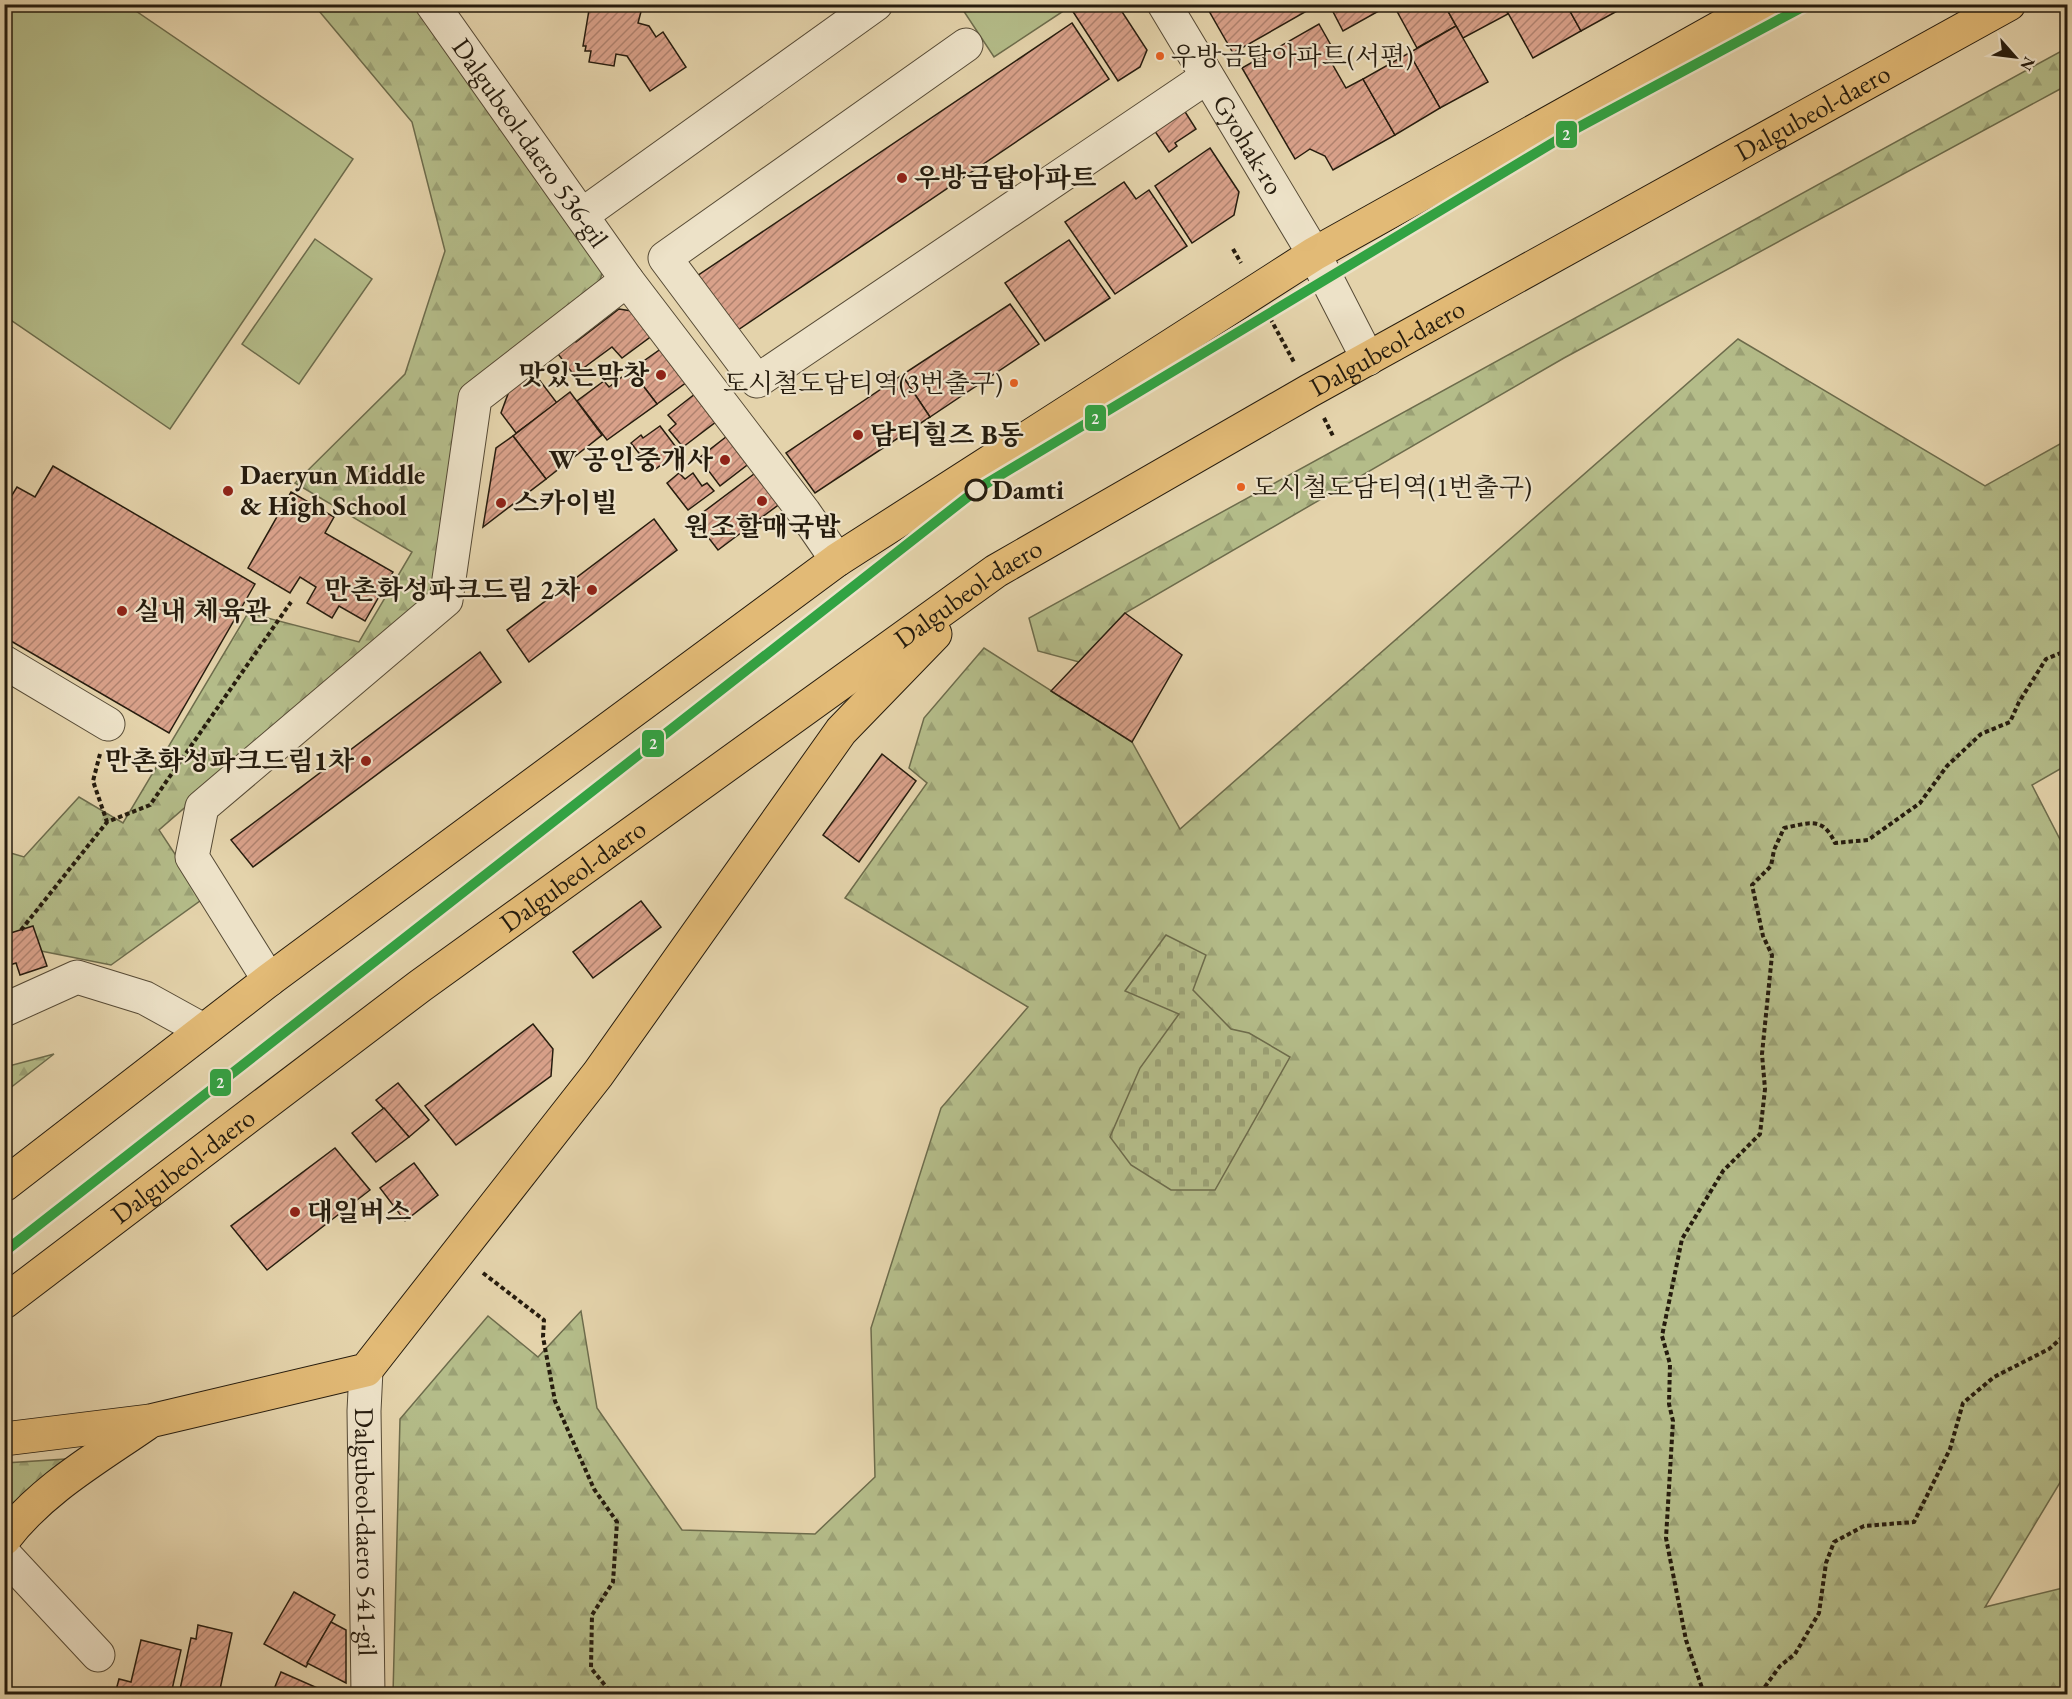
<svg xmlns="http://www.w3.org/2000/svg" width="2072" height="1699" viewBox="0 0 2072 1699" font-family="'EB Garamond','Noto Serif KR',serif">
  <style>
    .forest { fill: url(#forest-firs); stroke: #6d6c4c; stroke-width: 1.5 }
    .cemetery { fill: url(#cemetery-stones); stroke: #6d6c4c; stroke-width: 1.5 }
    .green { fill: #b4bc89; stroke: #6d6c4c; stroke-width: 1.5 }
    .building { fill: url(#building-hatch); stroke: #261c0e; stroke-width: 1.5 }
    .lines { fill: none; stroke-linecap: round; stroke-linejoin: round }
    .minor-casing { stroke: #564a35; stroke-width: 35 }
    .major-casing { stroke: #261c0e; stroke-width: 35 }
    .path { stroke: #261c0e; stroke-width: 4; stroke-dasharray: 4.5 3; stroke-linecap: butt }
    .minor { stroke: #ede2c8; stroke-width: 33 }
    .major { stroke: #e2ba76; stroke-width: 33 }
    .metro-1-casing { stroke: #ede2c8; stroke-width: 15 }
    .metro-1 { stroke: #32a343; stroke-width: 10 }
    .bus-dot { fill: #e86121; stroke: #ede2c8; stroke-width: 2 }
    .poi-dot { fill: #8f2418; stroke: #ede2c8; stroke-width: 2 }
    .stop-dot { fill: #ede2c8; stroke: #261c0e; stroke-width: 3 }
    .labels { text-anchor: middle; stroke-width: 4.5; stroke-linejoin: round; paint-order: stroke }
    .bus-label { font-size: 26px; fill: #261c0e; stroke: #ede2c8; text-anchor: start }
    .street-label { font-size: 27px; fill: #261c0e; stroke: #ede2c8 }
    .poi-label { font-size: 27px; font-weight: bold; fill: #261c0e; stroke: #ede2c8; text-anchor: start }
    .stop-label { font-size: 27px; font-weight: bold; fill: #261c0e; stroke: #ede2c8; text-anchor: start }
    .line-badge { stroke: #ede2c8; stroke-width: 2 }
    .badge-label { font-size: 16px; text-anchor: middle; font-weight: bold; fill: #fff }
  </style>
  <defs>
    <pattern id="forest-firs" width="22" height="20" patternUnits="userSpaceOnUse" patternTransform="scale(1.5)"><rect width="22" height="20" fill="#b4bc89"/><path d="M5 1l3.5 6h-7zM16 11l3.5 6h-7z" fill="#9ba175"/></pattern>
    <pattern id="cemetery-stones" width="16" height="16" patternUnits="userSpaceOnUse" patternTransform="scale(1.5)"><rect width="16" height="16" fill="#b4bc89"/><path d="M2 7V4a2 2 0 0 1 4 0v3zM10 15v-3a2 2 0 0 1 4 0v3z" fill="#9ba175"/></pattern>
    <pattern id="building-hatch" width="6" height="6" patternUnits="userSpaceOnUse" patternTransform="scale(1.5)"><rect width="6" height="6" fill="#d9a18a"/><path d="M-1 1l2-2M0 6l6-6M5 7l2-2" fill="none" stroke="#b0826f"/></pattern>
  </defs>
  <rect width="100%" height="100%" fill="#e4d3ab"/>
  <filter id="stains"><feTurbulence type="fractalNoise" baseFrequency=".00333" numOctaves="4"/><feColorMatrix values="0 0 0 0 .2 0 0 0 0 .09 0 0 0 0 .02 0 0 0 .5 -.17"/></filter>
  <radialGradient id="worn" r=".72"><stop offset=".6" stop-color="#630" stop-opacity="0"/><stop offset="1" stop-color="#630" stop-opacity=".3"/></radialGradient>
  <!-- forest -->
  <g class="forest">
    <path d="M314,5H416L604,267L596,294L465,394L437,589L159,830L204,898L111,965L41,951L5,935L4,851L24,857L79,797L123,823L248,613L359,642L412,552L295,483L405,374L445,251L412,122Z"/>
    <path d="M2067,48V84L2062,88L1564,358L1125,613L1079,662L1038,651L1029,618Z"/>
    <path d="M1738,339L1985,486L2067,440V765L2032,785L2067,853V1471L1985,1607L2067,1587V1694H393L400,1419L488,1316L538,1357L581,1311L597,1408L682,1530L815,1534L875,1477L871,1328L941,1108L1028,1007L845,898L927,783L909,768L924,718L984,648L1132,742L1180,829Z"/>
    <path d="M54,1054L5,1092V1067Z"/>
    <path d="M67,1459L5,1510V1463Z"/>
  </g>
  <!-- cemetery -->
  <path class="cemetery" d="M1166,935L1206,955L1193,990L1231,1029L1249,1033L1290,1057L1215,1190H1171L1131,1165L1110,1137L1140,1068L1179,1014L1125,991Z"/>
  <!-- green -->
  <g class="green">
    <path d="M1057,4L1062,12L994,57L963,10L972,5Z"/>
    <path d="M4,5H127L353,159L170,429L5,316Z"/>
    <path d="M315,239L372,279L299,384L242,344Z"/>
  </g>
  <!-- building -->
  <g class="building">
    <path d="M590,4H643L638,23L649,26L656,37L663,32L686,67L650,91L627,56L616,54L614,66L589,62L591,51H585L586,46H583Z"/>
    <path d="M1068,4H1117L1147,50L1140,67L1118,81Z"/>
    <path d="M1205,4H1319L1233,53Z"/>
    <path d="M1329,4H1384L1386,7L1343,31Z"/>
    <path d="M1393,4H1444L1456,26L1417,48Z"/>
    <path d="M1444,4H1503L1508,14L1463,38Z"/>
    <path d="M1503,4H1566L1581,31L1533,58Z"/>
    <path d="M1566,4H1627L1628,5L1581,31Z"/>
    <path d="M1072,23L1109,79L732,334L694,278Z"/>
    <path d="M1319,24L1337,56L1330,60L1346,88L1363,79L1395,135L1333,170L1325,156L1310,149L1295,159L1242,68Z"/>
    <path d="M1456,26L1488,82L1440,108L1409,53Z"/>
    <path d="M1409,53L1440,108L1395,135L1363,79Z"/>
    <path d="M1182,107L1196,129L1175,143L1177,146L1169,152L1152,127Z"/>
    <path d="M1210,148L1239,192L1234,215L1192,243L1155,186Z"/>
    <path d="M1124,182L1136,199L1149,190L1187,246L1115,294L1065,222Z"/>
    <path d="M1069,240L1110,298L1045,341L1005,283Z"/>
    <path d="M1010,304L1039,344L930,417L902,375Z"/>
    <path d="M619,309L644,313L657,332L622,358L612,347L574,375L555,350L573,337L576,342Z"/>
    <path d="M665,346L691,379L657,404L631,370Z"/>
    <path d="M531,369L557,403L516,433L501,413L512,383Z"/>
    <path d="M631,370L657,404L607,440L577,401L604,381L609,387Z"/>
    <path d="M902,375L930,417L815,493L786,453Z"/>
    <path d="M700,390L721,418L683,447L669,430L676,424L668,415Z"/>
    <path d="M570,392L602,435L546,479L513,436Z"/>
    <path d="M660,426L679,451L653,471L631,443L641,435L643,438Z"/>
    <path d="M731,433L751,462L720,486L699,458Z"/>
    <path d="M513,436L546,479L483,527L496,448Z"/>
    <path d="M53,466L255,584L169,733L4,637V508L17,487L35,497Z"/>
    <path d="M758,471L781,503L718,550L694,519Z"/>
    <path d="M679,473L685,479L693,473L702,486L707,483L714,491L688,510L667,483Z"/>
    <path d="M291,492L334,517L325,533L393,572L365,621L339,606L332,618L307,603L316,587L300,577L290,593L248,568Z"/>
    <path d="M654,519L677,550L529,662L507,630Z"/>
    <path d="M1125,613L1182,655L1132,742L1051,691Z"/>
    <path d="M480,652L501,682L253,867L231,840Z"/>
    <path d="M882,754L916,781L859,862L823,835Z"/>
    <path d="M641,901L661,927L593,978L573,952Z"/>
    <path d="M33,926L47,966L20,975L16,963L4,967V935Z"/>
    <path d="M533,1024L553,1049L551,1076L456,1145L425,1106Z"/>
    <path d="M398,1083L429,1120L409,1137L376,1100Z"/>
    <path d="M384,1108L409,1137L376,1162L352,1133Z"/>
    <path d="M335,1148L370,1190L267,1270L231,1226Z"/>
    <path d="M414,1163L438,1195L405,1221L380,1188Z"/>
    <path d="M294,1592L335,1615L306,1667L264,1644Z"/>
    <path d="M331,1622L346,1630V1683L307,1663Z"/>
    <path d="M198,1625L232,1633L219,1694H179L191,1638L196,1639Z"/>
    <path d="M141,1640L181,1650L171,1694H115L119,1679L131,1682Z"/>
    <path d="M281,1672L322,1690V1694H272Z"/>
  </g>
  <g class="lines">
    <defs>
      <g id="minor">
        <path id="s1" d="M432,4L627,280L804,512L837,560"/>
        <path id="s2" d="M1164,4L1314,254L1368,359"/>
        <path d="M966,45L665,258L757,381L1207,77"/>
        <path d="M582,215L876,4"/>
        <path d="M4,662L108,724"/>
        <path d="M269,980L192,857L202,807L446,600L475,398L627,280"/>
        <path d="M4,1010L77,977L145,998L203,1030"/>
        <path id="s3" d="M366,1370L364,1411L368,1694"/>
        <path d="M4,1554L98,1655"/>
      </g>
      <g id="major">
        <path d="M4,1185L269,980L837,560L1314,254L1762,4"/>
        <path id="s4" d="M4,1302L420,986L996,571L1309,391L2009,4"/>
        <path d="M4,1439L150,1421L366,1370L598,1074L841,731L935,634"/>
        <path d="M4,1539C41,1490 97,1458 146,1424"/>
      </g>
    </defs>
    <!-- minor casing -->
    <use href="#minor" class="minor-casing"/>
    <!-- major casing -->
    <use href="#major" class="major-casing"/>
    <!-- path -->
    <g class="path">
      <path d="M1233,249L1241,263"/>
      <path d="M1270,318L1295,364"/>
      <path d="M1324,418L1333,436"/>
      <path d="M100,754L93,781L107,822"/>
      <path d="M21,930L107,822L150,805L291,602"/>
      <path d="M483,1273L544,1320L543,1337L555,1401L594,1489L617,1522L613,1582L592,1615L591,1668L612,1694"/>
      <path d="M1704,1694L1686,1640L1666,1538L1673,1421L1669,1404L1670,1364L1662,1336L1682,1239L1723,1171L1760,1134L1765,1089L1762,1054L1772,955L1763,936L1752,885L1771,866L1774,850L1784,828C1809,823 1823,816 1835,843L1868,840L1920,803L1947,766L1981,734L2010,722L2019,702L2046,659L2068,650"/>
      <path d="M1765,1694L1764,1688L1780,1666L1795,1654L1819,1613L1826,1563L1834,1542L1864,1526L1914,1522L1950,1449L1963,1403L1994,1377L2049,1349L2068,1332"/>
    </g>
    <!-- minor -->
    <use href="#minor" class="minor"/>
    <!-- major -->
    <use href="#major" class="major"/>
    <defs>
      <path id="metro-1" d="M4,1252L979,488L1579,127L1808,4"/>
    </defs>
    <!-- metro-1 casing -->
    <use href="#metro-1" class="metro-1-casing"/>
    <!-- metro-1 -->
    <use href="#metro-1" class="metro-1"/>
  </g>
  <!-- markers -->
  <g class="bus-dot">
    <circle cx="1160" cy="56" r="5"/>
    <circle cx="1014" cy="383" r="5"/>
    <circle cx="1241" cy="487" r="5"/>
  </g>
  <g class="poi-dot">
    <circle cx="902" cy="178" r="6"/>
    <circle cx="661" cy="375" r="6"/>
    <circle cx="858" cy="435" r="6"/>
    <circle cx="725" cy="460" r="6"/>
    <circle cx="228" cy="491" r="6"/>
    <circle cx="762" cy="501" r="6"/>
    <circle cx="501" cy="503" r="6"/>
    <circle cx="592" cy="590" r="6"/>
    <circle cx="122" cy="611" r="6"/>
    <circle cx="366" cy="761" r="6"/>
    <circle cx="295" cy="1212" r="6"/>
  </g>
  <circle class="stop-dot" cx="976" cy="490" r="10"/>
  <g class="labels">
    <!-- bus labels -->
    <g class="bus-label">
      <text x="1171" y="65">우방금탑아파트(서편)</text>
      <text x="1003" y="392" text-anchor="end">도시철도담티역(3번출구)</text>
      <text x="1252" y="496">도시철도담티역(1번출구)</text>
    </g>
    <!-- street labels -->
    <g class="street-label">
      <text dy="9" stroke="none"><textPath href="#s4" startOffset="2169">Dalgubeol-daero</textPath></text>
      <text dy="9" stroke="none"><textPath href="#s1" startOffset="170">Dalgubeol-daero 536-gil</textPath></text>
      <text dy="9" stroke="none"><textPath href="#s2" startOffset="164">Gyohak-ro</textPath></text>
      <text dy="9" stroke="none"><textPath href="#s4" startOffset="1683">Dalgubeol-daero</textPath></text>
      <text dy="9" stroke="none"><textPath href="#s4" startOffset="1197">Dalgubeol-daero</textPath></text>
      <text dy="9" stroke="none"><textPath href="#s4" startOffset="711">Dalgubeol-daero</textPath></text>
      <text dy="9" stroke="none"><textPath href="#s4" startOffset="225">Dalgubeol-daero</textPath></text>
      <text dy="9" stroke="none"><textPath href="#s3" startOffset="162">Dalgubeol-daero 541-gil</textPath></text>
    </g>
    <!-- poi labels -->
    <g class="poi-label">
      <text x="914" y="187">우방금탑아파트</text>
      <text x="649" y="384" text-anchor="end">맛있는막창</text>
      <text x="870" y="444">담티힐즈 B동</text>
      <text x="713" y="469" text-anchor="end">W 공인중개사</text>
      <text x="240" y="484">Daeryun Middle<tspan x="240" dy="31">&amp; High School</tspan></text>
      <text x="513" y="512">스카이빌</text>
      <text x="762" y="536" text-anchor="middle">원조할매국밥</text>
      <text x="580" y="599" text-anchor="end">만촌화성파크드림 2차</text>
      <text x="134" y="620">실내 체육관</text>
      <text x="354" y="770" text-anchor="end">만촌화성파크드림1차</text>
      <text x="307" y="1221">대일버스</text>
    </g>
    <!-- stop labels -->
    <g class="stop-label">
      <text x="992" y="499">Damti</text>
    </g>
  </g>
  <g class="line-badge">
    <rect x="1555" y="120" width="23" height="29" rx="6" fill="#32a343"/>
    <rect x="1084" y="404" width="23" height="28" rx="6" fill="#32a343"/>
    <rect x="641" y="729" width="24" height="29" rx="6" fill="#32a343"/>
    <rect x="209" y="1068" width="23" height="29" rx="6" fill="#32a343"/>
  </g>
  <g class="badge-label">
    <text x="1566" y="140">2</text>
    <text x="1095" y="424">2</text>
    <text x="653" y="749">2</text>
    <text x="220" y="1088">2</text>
  </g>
  <!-- margin -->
  <rect width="2072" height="1699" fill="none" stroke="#e4d3ab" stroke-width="24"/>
  <rect x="6" y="6" width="2060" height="1687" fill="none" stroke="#261c0e" stroke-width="3"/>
  <rect x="12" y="12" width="2048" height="1675" fill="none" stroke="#261c0e" stroke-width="1.5"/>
  <!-- north arrow -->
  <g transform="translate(2015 57) rotate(118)" stroke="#ede2c8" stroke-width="4.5" paint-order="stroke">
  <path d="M0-4.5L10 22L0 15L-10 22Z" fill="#261c0e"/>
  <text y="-9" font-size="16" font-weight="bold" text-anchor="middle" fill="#261c0e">N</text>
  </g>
  <rect width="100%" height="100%" filter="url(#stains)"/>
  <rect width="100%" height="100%" fill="url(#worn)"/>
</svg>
